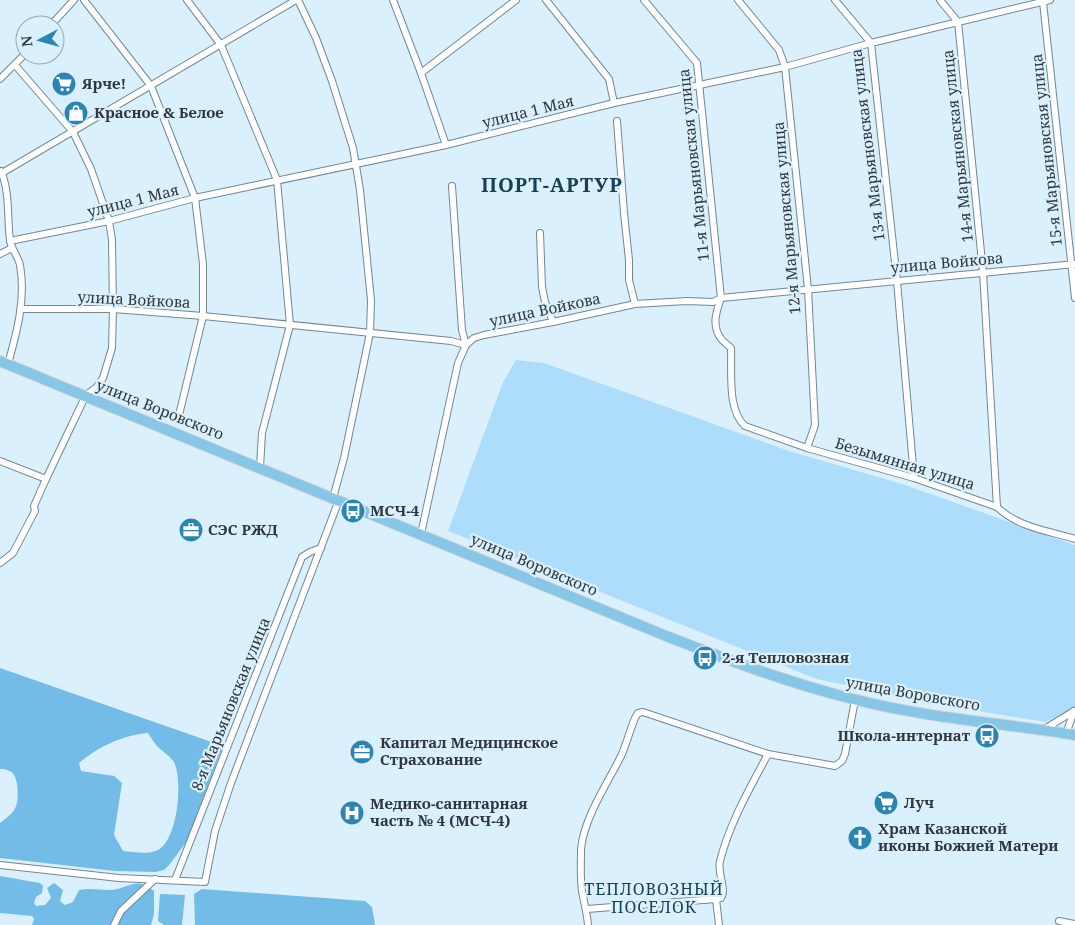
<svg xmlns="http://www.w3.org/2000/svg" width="1075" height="925" viewBox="0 0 1075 925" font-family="'Noto Serif',serif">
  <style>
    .green { fill: #aeddfb }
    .forest { fill: #73bce8; fill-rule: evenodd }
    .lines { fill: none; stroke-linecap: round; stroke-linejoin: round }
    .street-casing { stroke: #738692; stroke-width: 8 }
    .primary-casing { stroke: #d1d3d4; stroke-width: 12 }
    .street { stroke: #fff; stroke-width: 6 }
    .primary { stroke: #86c7e7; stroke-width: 10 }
    .labels { text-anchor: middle; stroke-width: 4.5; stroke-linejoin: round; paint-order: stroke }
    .poi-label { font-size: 15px; font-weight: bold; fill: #2f373d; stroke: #dbf0fd; text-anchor: start }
    .street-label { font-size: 15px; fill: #2f373d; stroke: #dbf0fd }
    .neighbourhood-label { font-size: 16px; letter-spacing: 1px; fill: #174157; stroke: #dbf0fd }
    .district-label { font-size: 20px; font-weight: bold; letter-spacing: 1px; fill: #174157; stroke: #dbf0fd }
  </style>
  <rect width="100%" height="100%" fill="#dbf0fd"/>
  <!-- green -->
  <path class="green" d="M516,360L544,363L789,451L902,484L1075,545V707L1046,722L941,705L817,679L448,531L503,382Z"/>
  <!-- forest -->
  <g class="forest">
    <path d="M0,668L223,746L187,841L170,864L164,870L155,872L115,871L0,858V823C6,818 14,813 16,806C19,799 18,781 14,775C11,770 5,769 0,769ZM148,733C151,737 153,742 157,746C162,751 170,756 174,762C183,781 178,839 158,850C148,855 134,852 123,851L114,835L122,783L114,776L81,771L79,763C98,747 123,735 148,733Z"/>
    <path d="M0,876L40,883L43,886L42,893L36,897L34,903L36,906L45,905L51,898L47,888L54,883L63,890L60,901L65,905L73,902L79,890C89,888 100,890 110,890C128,889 137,875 154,891V914L151,925H32L34,919L32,916L0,913Z"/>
    <path d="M202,889L365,901L372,907L375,925H195L194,894Z"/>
    <path d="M160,894L185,895L182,925H164L158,921Z"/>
  </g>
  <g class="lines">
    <defs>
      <g id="street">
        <path d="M84,0L151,86L195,198L203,264V316L179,415"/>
        <path d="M187,0L221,45L277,180L290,325L262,433L260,467"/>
        <path d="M298,0L316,38L332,81L353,148L360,190L371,300L370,333L344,458L333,498"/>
        <path d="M393,0L421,73L446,145"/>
        <path d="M546,0L609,79L614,103"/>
        <path d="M644,0L697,63L721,298C716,312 711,327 722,340C725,343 728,345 731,348C732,372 727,410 745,426L807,448L914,478L997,507C1017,527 1049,531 1075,539"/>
        <path d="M738,0L779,50L785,67L808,289L815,425L807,448"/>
        <path d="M835,0L871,43L897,281L914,478"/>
        <path d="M940,0L958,22L983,272L997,507"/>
        <path d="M1042,0L1043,2L1075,298"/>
        <path d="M51,25L74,0"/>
        <path d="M421,73L516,0"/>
        <path d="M0,79L25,54"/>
        <path d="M617,121L624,213L629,260V280L635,304"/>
        <path d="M1,171C10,192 7,217 10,240C11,249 18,256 20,265C26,298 17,332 8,364"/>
        <path d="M2,173L296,0"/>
        <path d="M540,233L542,287L545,302L553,322"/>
        <path d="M10,241L109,221L195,198L446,145L614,103L785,67L871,43L1050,0"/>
        <path d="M0,254L12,248"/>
        <path d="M21,309H113L203,316L451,341L466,345"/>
        <path d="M466,345L474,338L484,335L553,322L635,304L687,301L713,302L721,298L1075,264"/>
        <path d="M0,461L46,479"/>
        <path d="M421,534L458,363L466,345L462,330L452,186"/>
        <path d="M0,563L13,553L35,511L34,506L46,479L86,395L97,387L103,378L112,348L113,309L112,240L109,221L91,169L73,132L15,65"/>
        <path d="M1043,730L1074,711"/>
        <path d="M1066,734L1074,711"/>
        <path d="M0,865L119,878L205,882L215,831L231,783L339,500"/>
        <path d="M175,880L302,557L310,552L321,548"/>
        <path d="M587,909L716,899"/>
        <path d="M1059,921L1075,924"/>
        <path d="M114,925L121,911L155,879"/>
        <path d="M588,925C587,913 584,903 582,891C580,878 581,862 581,849C584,817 608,783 622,754C627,742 630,730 635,718L638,713L643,712L768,754L835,766L842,761L845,754L855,700"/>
        <path d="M719,925L716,899L721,898C727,890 717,873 720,861C730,822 750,788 768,754"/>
      </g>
      <path id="primary" d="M0,361L666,636C728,660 789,683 853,699C926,718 1001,723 1075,735"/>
    </defs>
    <!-- street casing -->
    <use href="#street" class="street-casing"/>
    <!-- primary casing -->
    <use href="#primary" class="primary-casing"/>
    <!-- street -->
    <use href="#street" class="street"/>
    <!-- primary -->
    <use href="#primary" class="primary"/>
  </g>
  <!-- icons -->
  <defs>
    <symbol id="supermarket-disc" viewBox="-11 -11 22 22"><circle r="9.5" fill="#2b85b3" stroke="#dbf0fd"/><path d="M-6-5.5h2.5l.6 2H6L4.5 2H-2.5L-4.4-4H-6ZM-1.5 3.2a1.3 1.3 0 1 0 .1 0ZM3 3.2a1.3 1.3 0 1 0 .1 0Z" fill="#fff"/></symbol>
    <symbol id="shop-disc" viewBox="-11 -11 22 22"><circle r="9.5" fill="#2b85b3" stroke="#dbf0fd"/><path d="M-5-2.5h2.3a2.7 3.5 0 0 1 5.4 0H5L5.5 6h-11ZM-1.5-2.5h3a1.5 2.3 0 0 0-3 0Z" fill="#fff"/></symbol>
    <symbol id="bus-disc" viewBox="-11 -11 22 22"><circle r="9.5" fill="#2b85b3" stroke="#dbf0fd"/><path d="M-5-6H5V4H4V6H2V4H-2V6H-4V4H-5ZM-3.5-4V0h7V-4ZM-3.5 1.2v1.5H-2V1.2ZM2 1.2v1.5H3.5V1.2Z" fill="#fff"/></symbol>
    <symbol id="office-disc" viewBox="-11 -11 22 22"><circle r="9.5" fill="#2b85b3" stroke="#dbf0fd"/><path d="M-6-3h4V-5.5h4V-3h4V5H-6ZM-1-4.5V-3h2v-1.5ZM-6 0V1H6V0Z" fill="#fff"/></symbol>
    <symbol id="hospital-disc" viewBox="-11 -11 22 22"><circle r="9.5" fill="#2b85b3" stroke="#dbf0fd"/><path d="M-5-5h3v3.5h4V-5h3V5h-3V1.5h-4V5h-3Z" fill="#fff"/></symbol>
    <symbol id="church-disc" viewBox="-11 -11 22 22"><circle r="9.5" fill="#2b85b3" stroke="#dbf0fd"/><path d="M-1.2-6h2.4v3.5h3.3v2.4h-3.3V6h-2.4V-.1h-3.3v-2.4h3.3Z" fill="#fff"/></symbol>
  </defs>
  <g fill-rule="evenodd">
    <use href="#supermarket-disc" x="50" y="70" width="28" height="28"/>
    <use href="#shop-disc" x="62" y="99" width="28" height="28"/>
    <use href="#bus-disc" x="339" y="497" width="28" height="28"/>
    <use href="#office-disc" x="177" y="516" width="28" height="28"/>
    <use href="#bus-disc" x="691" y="644" width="28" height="28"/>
    <use href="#bus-disc" x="973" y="722" width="28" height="28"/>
    <use href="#office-disc" x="348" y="738" width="28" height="28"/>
    <use href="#supermarket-disc" x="872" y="789" width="28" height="28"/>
    <use href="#hospital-disc" x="338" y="799" width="28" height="28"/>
    <use href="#church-disc" x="846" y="824" width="28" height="28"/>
  </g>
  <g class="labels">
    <!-- poi labels -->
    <g class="poi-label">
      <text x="82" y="89">Ярче!</text>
      <text x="94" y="118">Красное &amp; Белое</text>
      <text x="370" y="516">МСЧ-4</text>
      <text x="208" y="535">СЭС РЖД</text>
      <text x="722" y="663">2-я Тепловозная</text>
      <text x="970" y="741" text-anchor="end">Школа-интернат</text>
      <text x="380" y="748">Капитал Медицинское<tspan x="380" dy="17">Страхование</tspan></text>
      <text x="904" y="808">Луч</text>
      <text x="370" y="809">Медико-санитарная<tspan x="370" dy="17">часть № 4 (МСЧ-4)</tspan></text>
      <text x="878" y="834">Храм Казанской<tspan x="878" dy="17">иконы Божией Матери</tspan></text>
    </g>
    <!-- street labels -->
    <g class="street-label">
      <text transform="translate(528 112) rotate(-14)" y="5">улица 1 Мая</text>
      <text transform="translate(868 145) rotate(-97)" y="5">13-я Марьяновская улица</text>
      <text transform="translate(958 146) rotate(-96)" y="5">14-я Марьяновская улица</text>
      <text transform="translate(1047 150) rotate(-96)" y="5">15-я Марьяновская улица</text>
      <text transform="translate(694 165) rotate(-96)" y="5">11-я Марьяновская улица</text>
      <text transform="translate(133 201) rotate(-14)" y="5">улица 1 Мая</text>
      <text transform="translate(787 218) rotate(-95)" y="5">12-я Марьяновская улица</text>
      <text transform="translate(947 263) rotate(-5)" y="5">улица Войкова</text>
      <text transform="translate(134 300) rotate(3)" y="5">улица Войкова</text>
      <text transform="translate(545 310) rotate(-12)" y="5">улица Войкова</text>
      <text transform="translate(160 410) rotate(22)" y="5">улица Воровского</text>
      <text transform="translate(905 464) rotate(17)" y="5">Безымянная улица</text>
      <text transform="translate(534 565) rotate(23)" y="5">улица Воровского</text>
      <text transform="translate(913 694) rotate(10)" y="5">улица Воровского</text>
      <text transform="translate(231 704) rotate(-68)" y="5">8-я Марьяновская улица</text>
    </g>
    <!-- neighbourhood labels -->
    <g class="neighbourhood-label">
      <text x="654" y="895">ТЕПЛОВОЗНЫЙ<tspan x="654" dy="18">ПОСЕЛОК</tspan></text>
    </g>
    <!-- district labels -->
    <g class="district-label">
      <text x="552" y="192">ПОРТ-АРТУР</text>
    </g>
  </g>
  <!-- north arrow -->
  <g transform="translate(40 40) rotate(264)"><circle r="24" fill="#dbf0fd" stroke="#96a6b0"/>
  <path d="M0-4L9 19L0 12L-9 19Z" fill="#2b85b3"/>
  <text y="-8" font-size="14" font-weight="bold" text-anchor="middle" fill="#2f373d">N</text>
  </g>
</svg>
